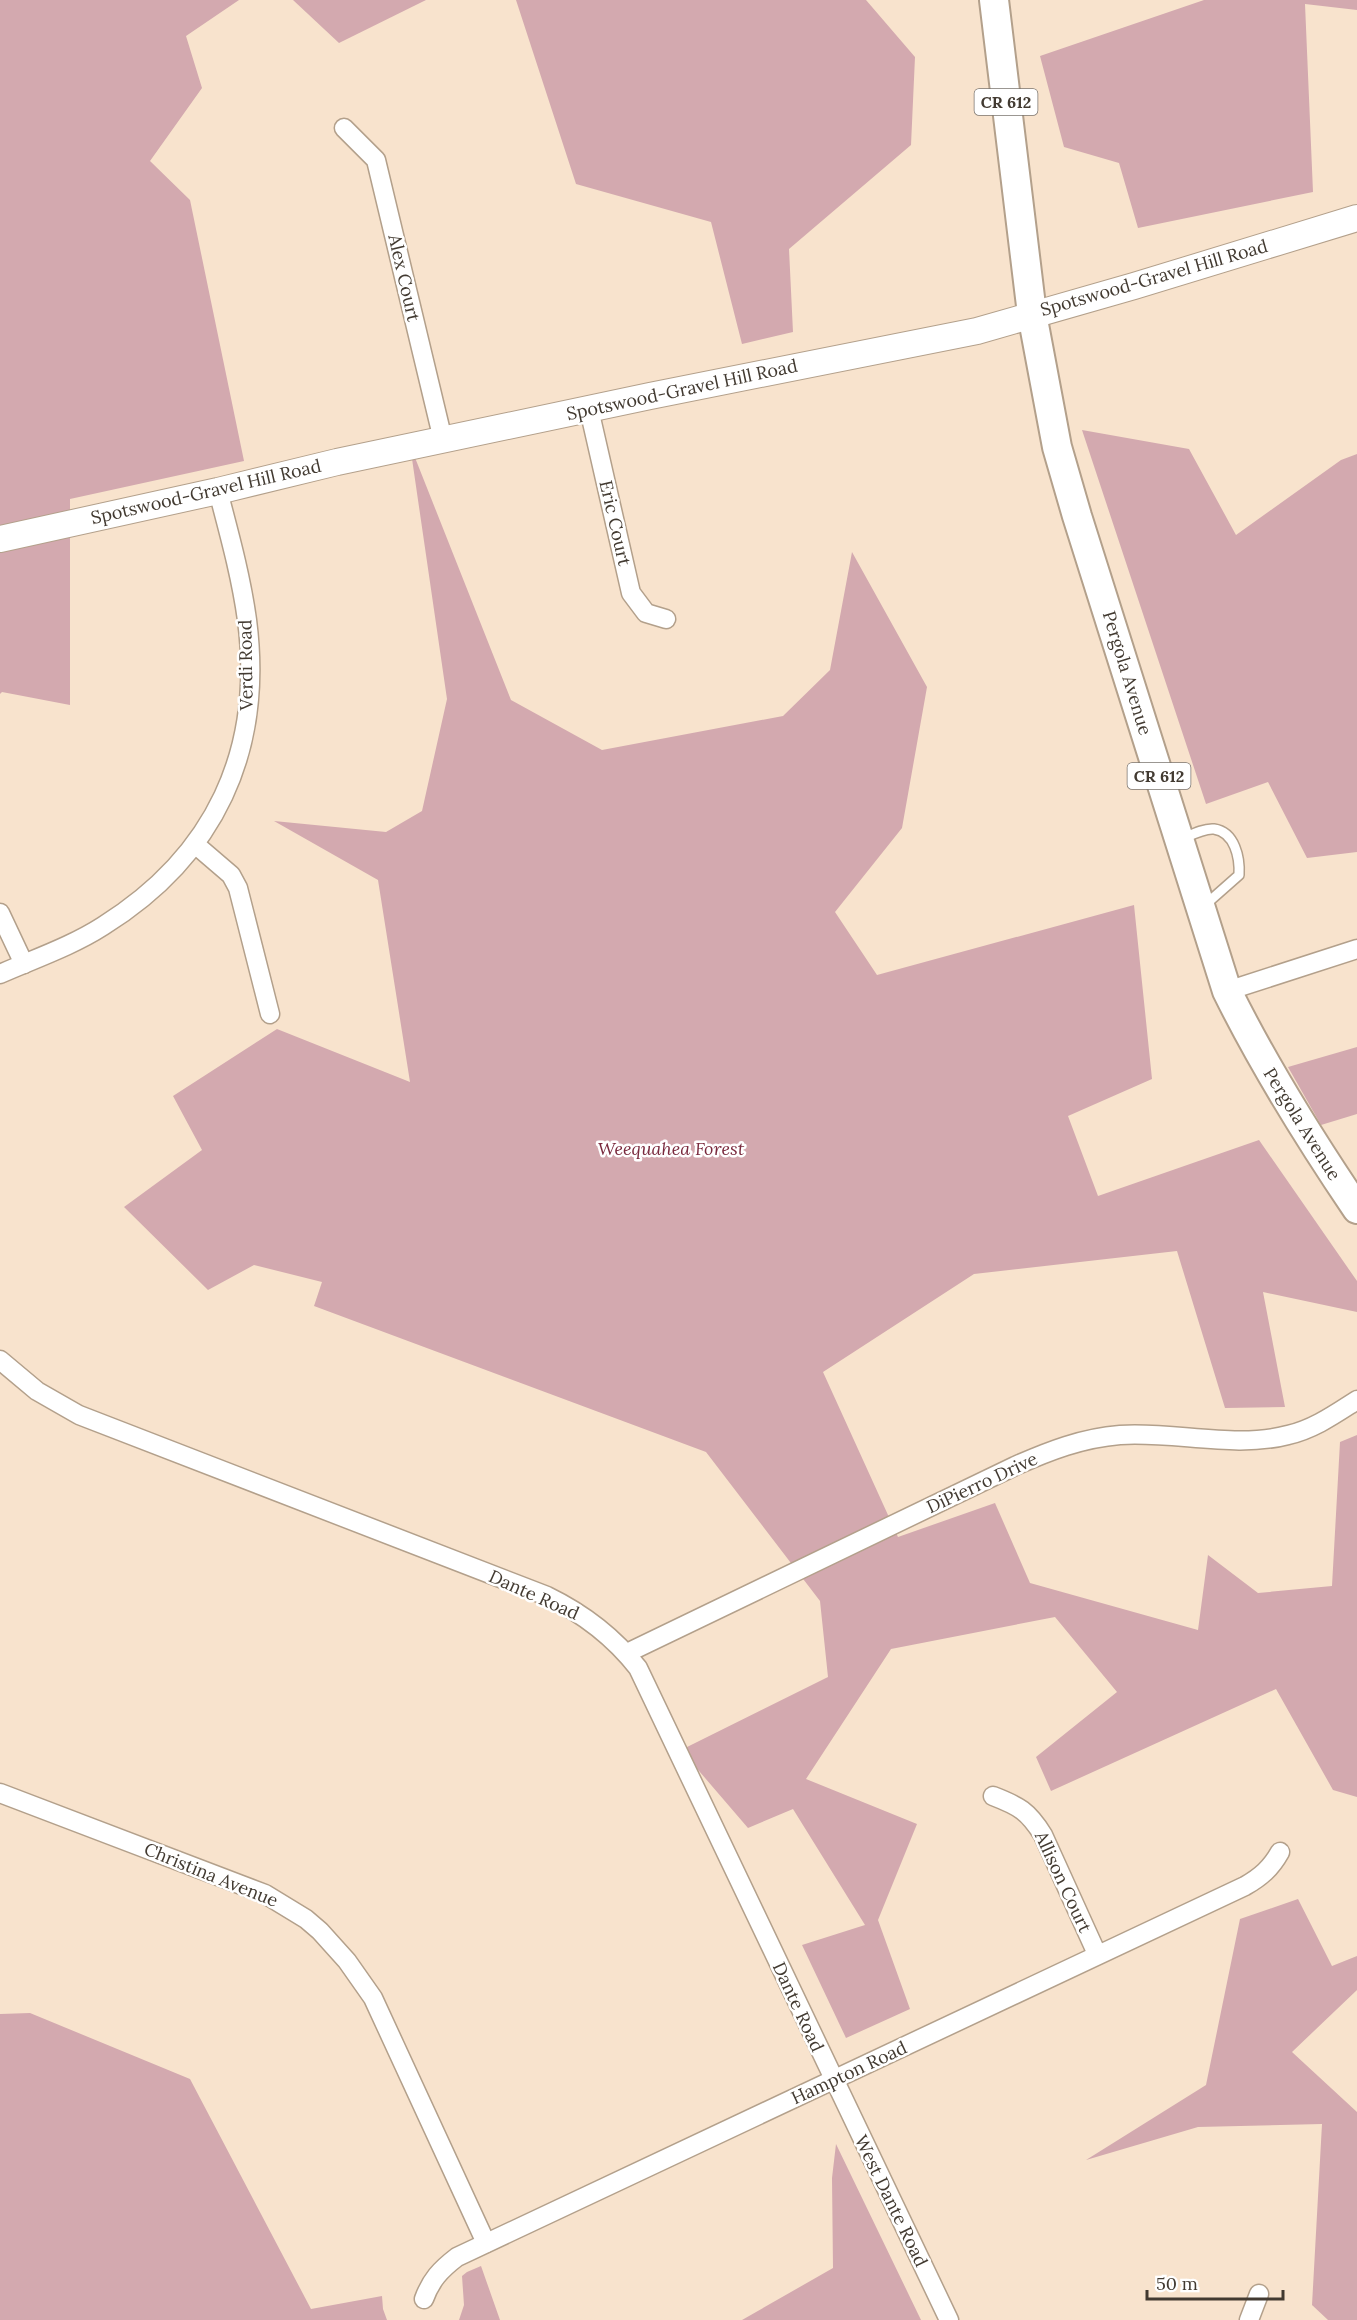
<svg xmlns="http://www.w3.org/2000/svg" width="1357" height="2320" viewBox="0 0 1357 2320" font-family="Lora,serif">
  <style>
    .green { fill: #d3a9af }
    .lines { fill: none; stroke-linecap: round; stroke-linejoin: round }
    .lane-casing { stroke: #b3a08b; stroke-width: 12 }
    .street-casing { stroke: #b3a08b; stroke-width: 21 }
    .secondary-casing { stroke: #b3a08b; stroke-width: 28 }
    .primary-casing { stroke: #b3a08b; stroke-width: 32 }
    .lane { stroke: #fff; stroke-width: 9 }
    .street { stroke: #fff; stroke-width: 18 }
    .secondary { stroke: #fff; stroke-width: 26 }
    .primary { stroke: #fff; stroke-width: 28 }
    .labels { text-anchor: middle; stroke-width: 5; stroke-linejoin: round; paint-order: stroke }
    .shield { fill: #fff; stroke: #7b756f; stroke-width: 1.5 }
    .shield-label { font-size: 16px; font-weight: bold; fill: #423a31 }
    .street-label { font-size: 18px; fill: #423a31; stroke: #fff }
    .park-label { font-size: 18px; font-style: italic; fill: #79293d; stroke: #fff }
  </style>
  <rect width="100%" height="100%" fill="#f8e3cd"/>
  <!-- green -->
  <g class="green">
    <path d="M0,0H239L186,36L202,88L150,161L190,200L244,461L70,499V705L2,692L0,694Z"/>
    <path d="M293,0H426L339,43Z"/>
    <path d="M516,0H866L915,57L911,145L789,249L793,332L742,344L711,222L576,184Z"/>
    <path d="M1204,0H1357V10L1305,4L1313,192L1138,228L1119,163L1064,147L1040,56Z"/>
    <path d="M1082,430L1189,449L1236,535L1341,460L1357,454V852L1307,858L1268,782L1206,804Z"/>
    <path d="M410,445L511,700L602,750L783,716L830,670L852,552L927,687L902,828L835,912L877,975L1134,905L1152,1079L1068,1116L1098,1196L1259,1140L1357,1281V1312L1263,1292L1285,1407L1225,1408L1177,1251L974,1274L823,1372L898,1537L995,1503L1030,1583L1198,1630L1208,1555L1258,1593L1332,1586L1340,1442L1357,1435V1797L1333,1790L1276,1689L1051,1791L1036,1757L1117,1692L1055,1617L891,1649L806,1779L917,1824L878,1920L910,2009L846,2038L802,1945L865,1925L793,1809L748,1828L681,1750L828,1677L820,1601L706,1452L314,1306L322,1282L254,1265L208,1290L124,1207L202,1150L173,1096L277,1029L410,1082L378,880L274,821L386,832L422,811L447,699Z"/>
    <path d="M1357,1047V1114L1321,1125L1288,1067Z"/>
    <path d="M1298,1899L1332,1966L1357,1956V1990L1292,2052L1357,2112V2320H1328L1312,2305L1322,2124L1198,2127L1086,2160L1206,2085L1240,1919Z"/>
    <path d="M30,2013L190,2079L311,2309L382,2296L383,2309L387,2320H0V2014Z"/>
    <path d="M836,2144L921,2320H742L833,2268L832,2178Z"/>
    <path d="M481,2266L500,2320H459L464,2305L462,2276L467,2272Z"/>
  </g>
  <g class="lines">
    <defs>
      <path id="lane" d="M1182,839C1191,835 1204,828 1214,829C1235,832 1240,858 1239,875L1205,905"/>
      <g id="street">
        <path d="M344,128L376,160L443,440"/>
        <path d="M589,409L631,593L646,613L666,619"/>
        <path d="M196,845L231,875L238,888L270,1014"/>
        <path d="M0,913L24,964"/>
        <path d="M0,974C34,959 72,946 103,926C215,856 264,751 247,620C241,576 229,533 218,491"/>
        <path d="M1227,991L1357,949"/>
        <path d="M0,1360L37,1391L79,1415L547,1596C584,1614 613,1636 638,1668L949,2320"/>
        <path d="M627,1653L1015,1466C1049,1451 1082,1438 1120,1435C1174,1431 1235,1449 1288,1435C1314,1429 1335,1414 1357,1400"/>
        <path d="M0,1793L265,1894L306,1919L320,1931L347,1961L373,1998L486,2243"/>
        <path d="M993,1796C1019,1806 1028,1811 1043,1835L1097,1954"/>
        <path d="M424,2299C431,2280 440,2270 457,2257L1245,1886C1261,1877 1271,1868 1280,1852"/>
        <path d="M1249,2320L1259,2294"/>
      </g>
      <path id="secondary" d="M0,539L218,491L337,462L650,396L977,331L1134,286L1357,218"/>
      <path id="primary" d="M994,0L1032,314L1057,447L1077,516L1227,991C1265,1068 1309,1138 1357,1209"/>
    </defs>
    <!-- lane casing -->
    <use href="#lane" class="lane-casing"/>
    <!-- street casing -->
    <use href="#street" class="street-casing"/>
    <!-- secondary casing -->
    <use href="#secondary" class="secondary-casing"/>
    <!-- primary casing -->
    <use href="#primary" class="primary-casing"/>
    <!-- lane -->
    <use href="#lane" class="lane"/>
    <!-- street -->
    <use href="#street" class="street"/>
    <!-- secondary -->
    <use href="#secondary" class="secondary"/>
    <!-- primary -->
    <use href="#primary" class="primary"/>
  </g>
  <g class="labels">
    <!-- shield labels -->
    <g class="shield">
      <rect x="974.5" y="89" width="63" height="26" rx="4.5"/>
      <rect x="1127.5" y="763" width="63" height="26" rx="4.5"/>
    </g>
    <g class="shield-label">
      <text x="1006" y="108">CR 612</text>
      <text x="1159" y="782">CR 612</text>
    </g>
    <!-- street labels -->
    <g class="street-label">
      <text transform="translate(404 278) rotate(77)" y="6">Alex Court</text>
      <text transform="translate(1154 278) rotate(-16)" y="6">Spotswood-Gravel Hill Road</text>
      <text transform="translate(682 390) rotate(-12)" y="6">Spotswood-Gravel Hill Road</text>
      <text transform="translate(206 492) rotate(-13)" y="6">Spotswood-Gravel Hill Road</text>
      <text transform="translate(615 523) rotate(77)" y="6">Eric Court</text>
      <text transform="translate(246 665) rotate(-91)" y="6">Verdi Road</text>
      <text transform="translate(1127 673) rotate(73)" y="6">Pergola Avenue</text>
      <text transform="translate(1302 1124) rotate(58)" y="6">Pergola Avenue</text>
      <text transform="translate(982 1483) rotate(-25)" y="6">DiPierro Drive</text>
      <text transform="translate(534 1595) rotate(24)" y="6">Dante Road</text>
      <text transform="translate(211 1875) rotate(22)" y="6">Christina Avenue</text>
      <text transform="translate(1063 1882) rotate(65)" y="6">Allison Court</text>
      <text transform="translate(798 2007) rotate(65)" y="6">Dante Road</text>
      <text transform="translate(849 2073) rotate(-25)" y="6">Hampton Road</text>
      <text transform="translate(891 2201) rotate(64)" y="6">West Dante Road</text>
    </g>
    <!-- park labels -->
    <g class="park-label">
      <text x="671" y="1155">Weequahea Forest</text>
    </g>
  </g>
  <!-- scale -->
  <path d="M1147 2290v9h136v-9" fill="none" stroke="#423a31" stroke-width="3"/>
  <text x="1156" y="2290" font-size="18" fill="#423a31" stroke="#ffffff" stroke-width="4.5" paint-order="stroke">50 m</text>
</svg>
